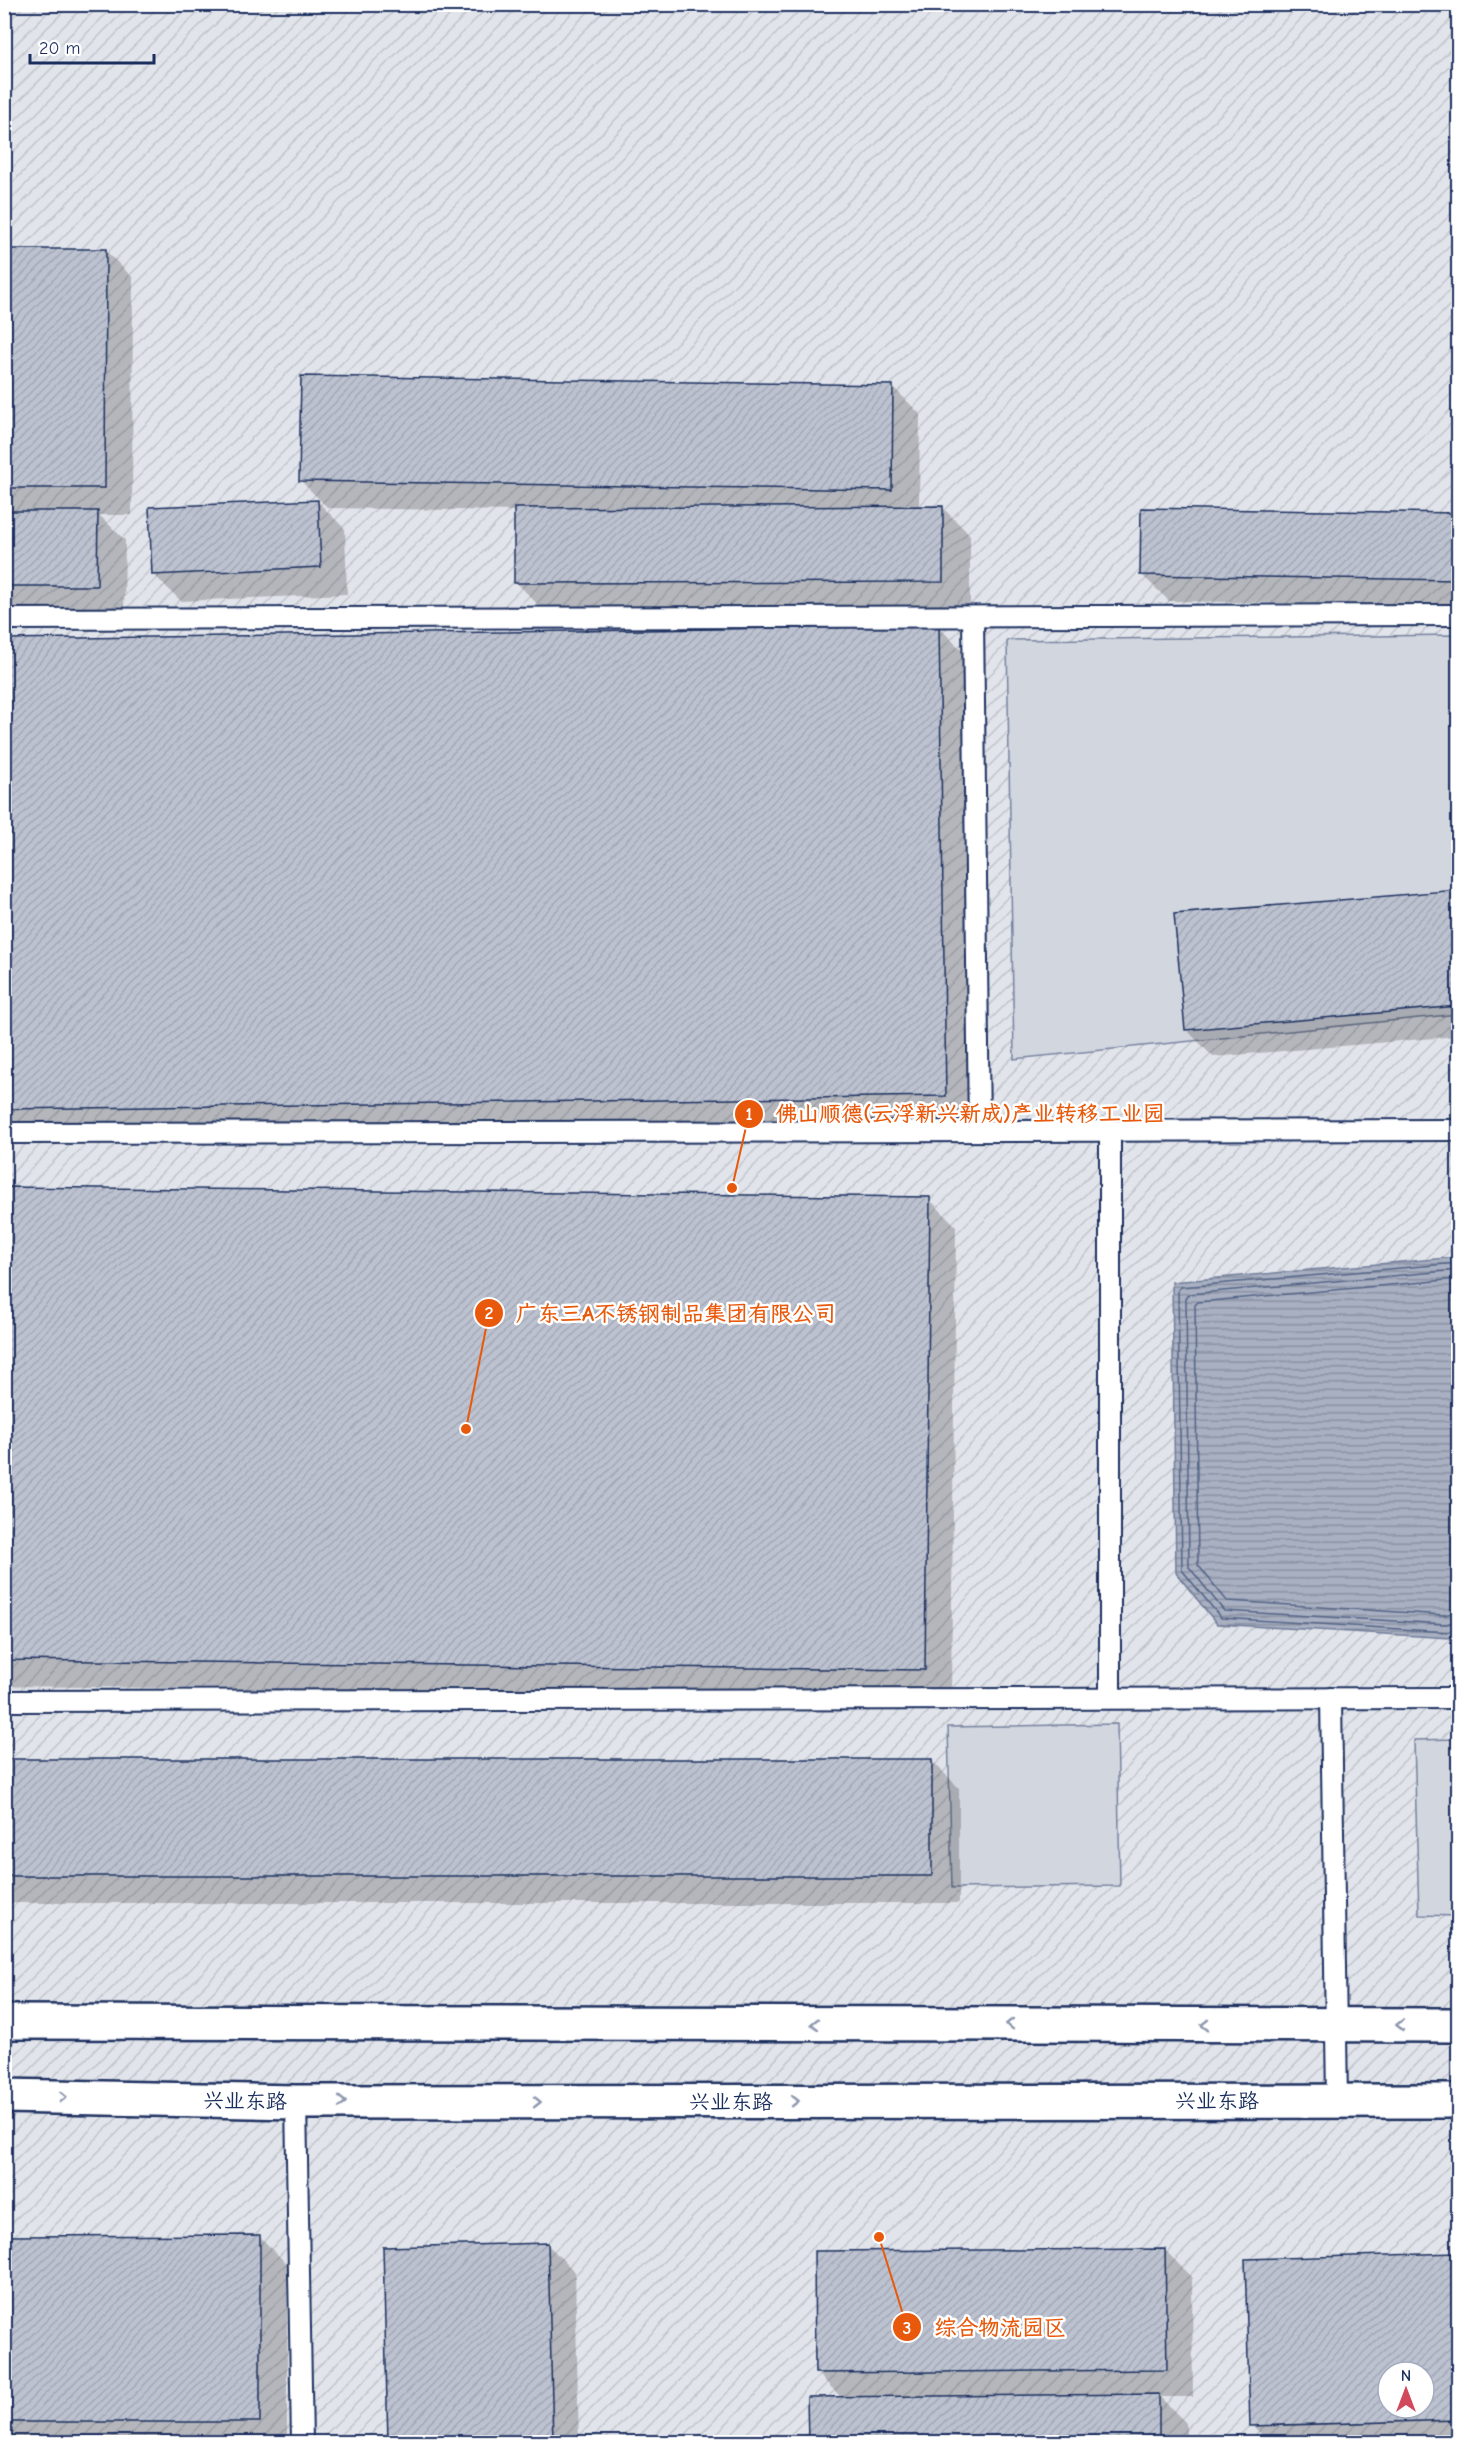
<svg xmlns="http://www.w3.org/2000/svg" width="1463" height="2447" viewBox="0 0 1463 2447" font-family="'Comic Neue','LXGW WenKai TC',sans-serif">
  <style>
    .industrial { fill: url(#industrial-furrows); fill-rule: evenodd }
    .grass { fill: #d2d6df; stroke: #76829e; stroke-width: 1.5 }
    .water { fill: url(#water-rules); stroke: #707c9a; stroke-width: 1.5 }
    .shadow { fill: #0003; fill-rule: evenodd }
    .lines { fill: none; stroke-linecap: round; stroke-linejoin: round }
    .shore { stroke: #536386; stroke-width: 1.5 }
    .building { fill: url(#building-hatch); stroke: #1b2f5e; stroke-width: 1.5; fill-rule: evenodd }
    .service-casing { stroke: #1b2f5e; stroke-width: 24 }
    .tertiary-casing { stroke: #1b2f5e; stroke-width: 38 }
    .service { stroke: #fff; stroke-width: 20 }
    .tertiary { stroke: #fff; stroke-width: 33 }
    .oneway { stroke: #8d97ae }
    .labels { text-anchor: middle; stroke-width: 5; stroke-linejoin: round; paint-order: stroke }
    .street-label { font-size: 21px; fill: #1b2f5e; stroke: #fff }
    .leader { fill: none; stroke: #e8590c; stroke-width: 2 }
    .callout-dot { fill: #e8590c; stroke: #fff; stroke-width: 2 }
    .mark-label { font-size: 18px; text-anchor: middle; font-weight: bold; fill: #fff }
    .callout-label { font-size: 22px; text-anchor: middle; font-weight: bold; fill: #e8590c; stroke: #fff; stroke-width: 5; stroke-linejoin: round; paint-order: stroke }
  </style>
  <defs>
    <pattern id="industrial-furrows" width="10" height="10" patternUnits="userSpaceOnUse" patternTransform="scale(1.5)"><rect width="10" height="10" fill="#e1e4ea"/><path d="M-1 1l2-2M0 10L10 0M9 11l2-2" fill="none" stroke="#c0c4cb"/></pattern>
    <pattern id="water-rules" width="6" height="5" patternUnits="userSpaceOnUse" patternTransform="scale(1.5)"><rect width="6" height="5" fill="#a8b0c2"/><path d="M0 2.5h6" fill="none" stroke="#8890a1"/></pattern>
    <pattern id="building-hatch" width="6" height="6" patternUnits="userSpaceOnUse" patternTransform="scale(1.5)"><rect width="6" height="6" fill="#bcc2d0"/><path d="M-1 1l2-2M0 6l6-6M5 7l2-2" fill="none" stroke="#a1a7b5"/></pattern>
  </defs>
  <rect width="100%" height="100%" fill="#f1f2f5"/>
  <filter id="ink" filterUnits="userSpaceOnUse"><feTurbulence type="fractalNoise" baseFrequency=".0167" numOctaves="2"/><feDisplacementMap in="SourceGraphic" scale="12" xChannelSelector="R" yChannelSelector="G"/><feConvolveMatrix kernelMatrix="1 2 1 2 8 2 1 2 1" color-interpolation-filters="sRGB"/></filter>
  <g filter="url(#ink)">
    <!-- industrial -->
    <path class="industrial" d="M5,5H1458V2442H5ZM1388,2372H1424V2408H1388Z"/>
    <!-- grass -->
    <g class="grass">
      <path d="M1458,635V1014L1014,1059L1007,640Z"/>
      <path d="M1117,1724L1120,1886L952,1888L948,1727Z"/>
      <path d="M1458,1739V1916L1419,1915L1414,1740Z"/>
    </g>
    <!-- water -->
    <path class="water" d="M1458,1257V1633L1451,1638L1217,1624L1176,1573L1172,1282Z"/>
    <!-- shadow -->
    <g class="shadow">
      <path d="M4,251H106L133,278L132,515H99L125,540L124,613H4Z"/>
      <path d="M893,387L920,414L919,508H943L970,535V608L543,610L516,582V511L328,508L301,481Z"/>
      <path d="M317,501L345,529L347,594L181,601L153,574Z"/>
      <path d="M1142,509L1458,515V606L1169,601L1141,574Z"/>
      <path d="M939,627L966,655L972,1122L4,1136V641Z"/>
      <path d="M1458,892V1036L1213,1057L1186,1029L1176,916Z"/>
      <path d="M4,1189L929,1199L956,1226L951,1697L4,1686Z"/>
      <path d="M4,1761H932L959,1788V1903H4Z"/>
      <path d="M4,2237H260L287,2264V2442H4Z"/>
      <path d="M547,2244L575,2272L579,2442H390L385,2248Z"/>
      <path d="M1165,2250L1192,2278L1193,2397H1160L1186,2423V2442H809V2398H842L816,2372Z"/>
      <path d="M1458,2255V2442H1269L1252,2425L1246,2261ZM1388,2372H1424V2408H1388Z"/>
    </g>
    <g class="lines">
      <!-- shore -->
      <g class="shore">
        <path d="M1458,1263L1181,1287L1178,1290L1182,1570L1221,1618L1448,1632L1458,1628"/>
        <path d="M1458,1270L1189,1294L1186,1297L1189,1567L1224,1611L1446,1624L1458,1621"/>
        <path d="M1458,1279L1198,1302L1195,1305L1198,1565L1227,1601L1444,1615L1458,1612"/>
      </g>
    </g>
    <!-- building -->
    <g class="building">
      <path d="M4,249H106L105,488H4Z"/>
      <path d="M301,376L893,385L892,490L299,481Z"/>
      <path d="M318,500L321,567L152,575L149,507Z"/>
      <path d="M943,506V582L514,583V508Z"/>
      <path d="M1141,508L1458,513V580L1140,575Z"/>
      <path d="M4,511H98L97,586H4Z"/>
      <path d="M939,626L946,1096L4,1109V639Z"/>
      <path d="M1458,890V1006L1185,1030L1174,914Z"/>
      <path d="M4,1187L930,1197L925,1670L4,1660Z"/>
      <rect x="4" y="1759" width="928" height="117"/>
      <path d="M260,2235V2422H4V2236Z"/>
      <path d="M548,2243L553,2442H388L383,2247Z"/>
      <path d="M1165,2249L1167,2370L815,2373L814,2251Z"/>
      <path d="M1458,2253V2420L1250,2426L1245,2259ZM1388,2372H1424V2408H1388Z"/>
      <path d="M1159,2394V2442H808L807,2397Z"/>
    </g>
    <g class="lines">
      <defs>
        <g id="service">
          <path d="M973,617L979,1131"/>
          <path d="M4,619L1458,615"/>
          <path d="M1110,1131V1698"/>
          <path d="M4,1133L1458,1130"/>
          <path d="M1331,1698L1337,2100"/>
          <path d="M4,1701L1458,1698"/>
          <path d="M296,2102L302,2442"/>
        </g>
        <g id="tertiary">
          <path d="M4,2022L1458,2025"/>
          <path d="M4,2096L296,2102L1458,2101"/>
        </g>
      </defs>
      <!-- service casing -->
      <use href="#service" class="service-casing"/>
      <!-- tertiary casing -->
      <use href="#tertiary" class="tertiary-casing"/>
      <!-- service -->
      <use href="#service" class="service"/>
      <!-- tertiary -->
      <use href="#tertiary" class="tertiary"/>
    </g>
    <!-- one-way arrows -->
    <defs><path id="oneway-chevron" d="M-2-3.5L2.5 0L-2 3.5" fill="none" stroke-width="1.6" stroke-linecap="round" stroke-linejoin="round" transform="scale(1.5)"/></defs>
    <g class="oneway">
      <use href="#oneway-chevron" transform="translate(815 2024) rotate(-180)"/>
      <use href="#oneway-chevron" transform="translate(1010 2024) rotate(-180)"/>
      <use href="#oneway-chevron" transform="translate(1205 2025) rotate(-180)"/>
      <use href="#oneway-chevron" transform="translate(1400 2025) rotate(-180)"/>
      <use href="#oneway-chevron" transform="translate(63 2097) rotate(1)"/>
      <use href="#oneway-chevron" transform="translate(795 2101)"/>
      <use href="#oneway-chevron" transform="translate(342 2102)"/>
      <use href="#oneway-chevron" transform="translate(537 2102)"/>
    </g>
  </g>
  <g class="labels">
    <!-- street labels -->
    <g class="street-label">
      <text transform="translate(245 2101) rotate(1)" y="7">兴业东路</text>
      <text x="1217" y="2108">兴业东路</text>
      <text x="731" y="2109">兴业东路</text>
    </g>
  </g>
  <!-- callouts -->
  <path class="leader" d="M732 1188L749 1114M466 1429L489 1313M879 2237L907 2327"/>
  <g class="callout-dot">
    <circle cx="732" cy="1188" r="6"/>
    <circle cx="466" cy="1429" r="6"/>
    <circle cx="879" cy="2237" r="6"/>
    <circle cx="749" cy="1114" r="15"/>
    <circle cx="489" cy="1313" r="15"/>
    <circle cx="907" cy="2327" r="15"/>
  </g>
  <g class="mark-label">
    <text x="749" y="1120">1</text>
    <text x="489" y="1319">2</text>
    <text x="907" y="2334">3</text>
  </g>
  <g class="callout-label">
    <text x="970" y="1121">佛山顺德(云浮新兴新成)产业转移工业园</text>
    <text x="676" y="1321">广东三A不锈钢制品集团有限公司</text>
    <text x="1000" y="2335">综合物流园区</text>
  </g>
  <!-- margin -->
  <rect width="1463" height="2447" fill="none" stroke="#fff" stroke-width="24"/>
  <rect x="12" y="12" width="1439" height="2423" fill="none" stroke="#1b2f5e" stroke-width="2" filter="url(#ink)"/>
  <!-- north arrow -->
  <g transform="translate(1406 2390)"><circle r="28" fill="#ffffff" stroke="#a4acbf" stroke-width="1.5"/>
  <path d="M0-4.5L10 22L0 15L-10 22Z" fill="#d1495b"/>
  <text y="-9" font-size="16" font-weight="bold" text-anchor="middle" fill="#1b2f5e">N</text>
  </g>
  <!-- scale -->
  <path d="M30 54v9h124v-9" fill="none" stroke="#1b2f5e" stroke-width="3"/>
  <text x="39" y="54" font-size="18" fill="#1b2f5e" stroke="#ffffff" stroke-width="4.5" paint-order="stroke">20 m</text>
</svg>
